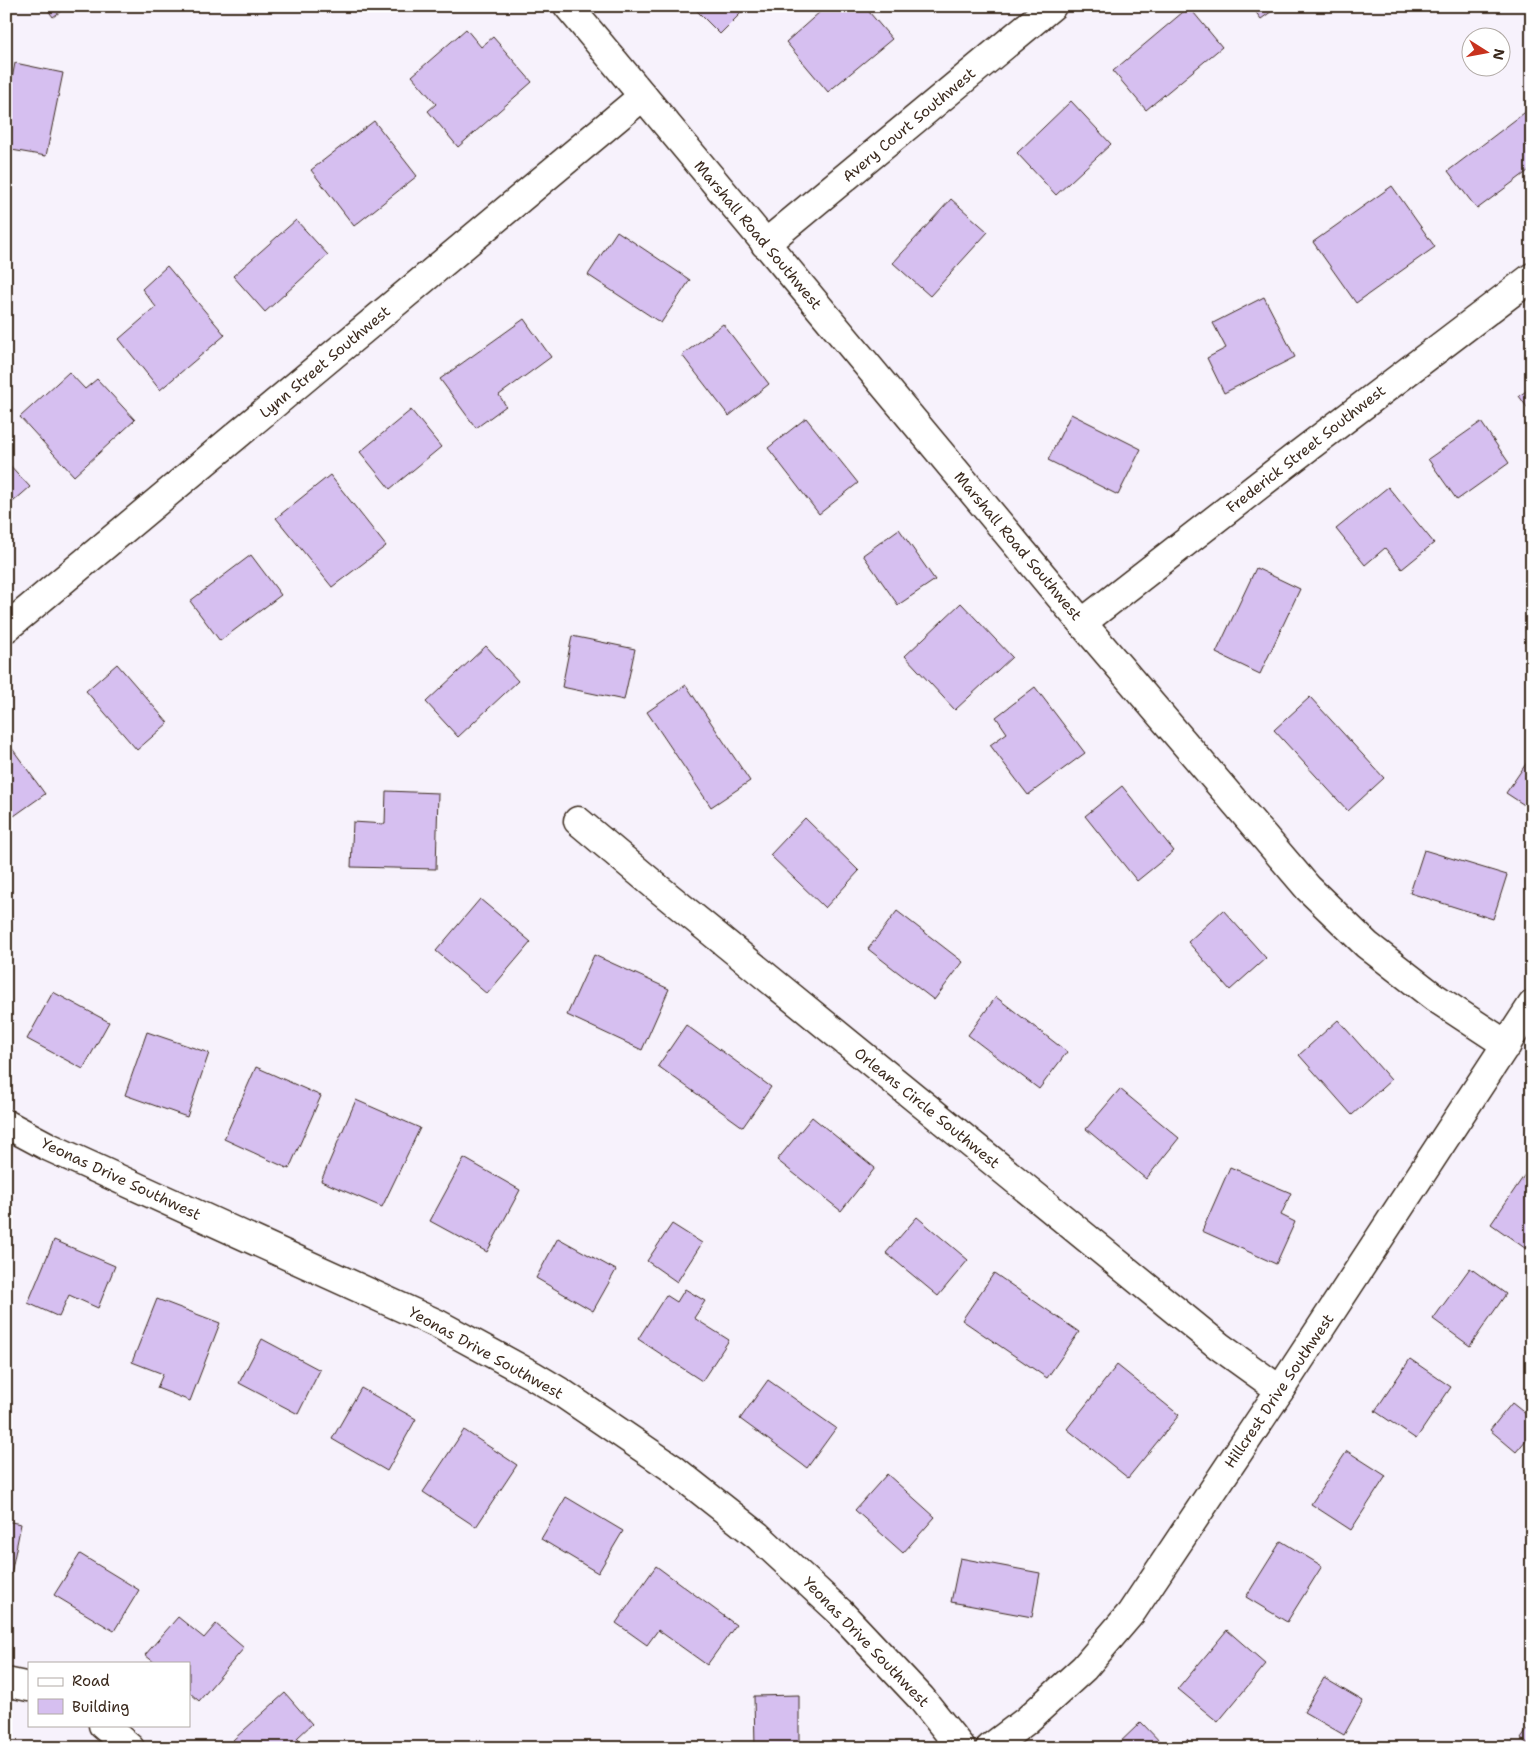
<svg xmlns="http://www.w3.org/2000/svg" width="1538" height="1754" viewBox="0 0 1538 1754" font-family="'Shantell Sans',sans-serif">
  <style>
    .building { fill: #d6bff0; stroke: #3b2a1e }
    .lines { fill: none; stroke-linecap: round; stroke-linejoin: round }
    .minor-casing { stroke: #3b2a1e; stroke-width: 31 }
    .minor { stroke: #fff; stroke-width: 28 }
    .labels { text-anchor: middle; stroke-width: 4; stroke-linejoin: round; paint-order: stroke }
    .street-label { font-size: 15px; fill: #3b2a1e; stroke: #fff }
  </style>
  <rect width="100%" height="100%" fill="#f7f2fc"/>
  <filter id="ink" filterUnits="userSpaceOnUse"><feTurbulence type="fractalNoise" baseFrequency=".02" numOctaves="2"/><feDisplacementMap in="SourceGraphic" scale="10" xChannelSelector="R" yChannelSelector="G"/><feConvolveMatrix kernelMatrix="1 2 1 2 8 2 1 2 1" color-interpolation-filters="sRGB"/></filter>
  <g filter="url(#ink)">
    <!-- building -->
    <g class="building">
      <path d="M45,6H68L53,17Z"/>
      <path d="M692,6H748L720,34Z"/>
      <path d="M817,6H864L892,39L828,92L786,42L821,11Z"/>
      <path d="M1251,6H1279L1261,19Z"/>
      <path d="M1189,7L1222,47L1146,110L1113,71Z"/>
      <path d="M466,29L481,47L493,37L532,82L458,147L428,111L436,104L412,76Z"/>
      <path d="M15,63L63,73L46,156L6,149V110Z"/>
      <path d="M1071,101L1111,144L1056,195L1017,153Z"/>
      <path d="M1532,107V168L1477,209L1448,171Z"/>
      <path d="M374,121L417,176L354,226L311,170Z"/>
      <path d="M1392,186L1435,247L1356,303L1313,242Z"/>
      <path d="M951,199L988,232L930,296L893,263Z"/>
      <path d="M296,220L328,255L265,312L233,276Z"/>
      <path d="M617,231L690,280L661,323L588,275Z"/>
      <path d="M167,266L225,335L160,390L119,339L156,307L142,289Z"/>
      <path d="M1264,297L1295,357L1224,393L1207,358L1226,348L1213,323Z"/>
      <path d="M524,319L551,357L499,395L506,406L476,428L440,379Z"/>
      <path d="M723,324L769,384L729,416L682,355Z"/>
      <path d="M69,372L85,389L97,379L135,420L74,476L20,417Z"/>
      <path d="M1532,387V414L1519,396Z"/>
      <path d="M411,410L441,447L390,489L360,452Z"/>
      <path d="M1071,414L1141,449L1118,495L1048,460Z"/>
      <path d="M806,418L858,483L819,514L768,448Z"/>
      <path d="M1481,422L1509,463L1457,500L1428,459Z"/>
      <path d="M6,461L30,487L6,508Z"/>
      <path d="M330,475L386,546L332,587L276,518Z"/>
      <path d="M1388,487L1434,543L1402,569L1385,548L1365,565L1336,529Z"/>
      <path d="M899,529L935,580L898,605L863,555Z"/>
      <path d="M251,555L281,595L220,641L190,601Z"/>
      <path d="M1256,568L1300,589L1260,674L1216,653Z"/>
      <path d="M961,603L1012,657L955,710L905,656Z"/>
      <path d="M572,636L635,649L624,700L562,687Z"/>
      <path d="M486,646L518,681L458,737L426,702Z"/>
      <path d="M117,664L168,723L137,750L86,691Z"/>
      <path d="M686,685L750,781L711,807L647,712Z"/>
      <path d="M1035,687L1085,753L1028,795L990,745L1007,733L996,717Z"/>
      <path d="M1310,697L1384,778L1348,811L1274,730Z"/>
      <path d="M6,740L45,794L14,816L6,805Z"/>
      <path d="M1532,755V810L1506,793Z"/>
      <path d="M1122,786L1174,851L1137,881L1085,816Z"/>
      <path d="M386,791L438,793L436,869L351,867L353,822L385,824Z"/>
      <path d="M805,818L859,871L825,908L770,855Z"/>
      <path d="M1424,850L1507,875L1493,919L1410,893Z"/>
      <path d="M480,899L531,942L487,994L436,951Z"/>
      <path d="M1223,910L1266,958L1230,990L1188,942Z"/>
      <path d="M897,911L963,962L934,1000L868,949Z"/>
      <path d="M594,955L669,989L642,1050L567,1015Z"/>
      <path d="M53,992L109,1022L83,1069L27,1039Z"/>
      <path d="M996,997L1067,1052L1039,1089L968,1035Z"/>
      <path d="M1338,1020L1391,1080L1352,1115L1299,1055Z"/>
      <path d="M686,1025L771,1087L743,1127L658,1066Z"/>
      <path d="M147,1032L209,1053L187,1117L125,1095Z"/>
      <path d="M256,1067L321,1096L289,1169L224,1139Z"/>
      <path d="M1120,1089L1179,1138L1146,1179L1086,1129Z"/>
      <path d="M356,1100L420,1128L382,1207L321,1181Z"/>
      <path d="M812,1117L875,1168L841,1211L777,1160Z"/>
      <path d="M464,1158L520,1190L487,1252L430,1221Z"/>
      <path d="M1230,1167L1291,1193L1281,1215L1295,1222L1276,1264L1202,1231Z"/>
      <path d="M1528,1170L1532,1173V1247L1529,1251L1491,1224Z"/>
      <path d="M6,1217L11,1219L6,1229Z"/>
      <path d="M917,1217L968,1260L938,1296L886,1253Z"/>
      <path d="M672,1224L702,1243L677,1282L647,1261Z"/>
      <path d="M558,1238L616,1270L593,1311L536,1278Z"/>
      <path d="M54,1240L115,1266L98,1308L69,1295L59,1317L28,1303Z"/>
      <path d="M1470,1268L1506,1294L1470,1346L1433,1319Z"/>
      <path d="M994,1273L1079,1332L1047,1378L962,1320Z"/>
      <path d="M685,1289L705,1301L694,1318L729,1340L702,1381L638,1339L666,1295L677,1302Z"/>
      <path d="M157,1299L220,1323L190,1401L157,1388L163,1374L132,1362Z"/>
      <path d="M262,1339L320,1370L298,1414L239,1383Z"/>
      <path d="M1410,1359L1451,1387L1416,1439L1375,1411Z"/>
      <path d="M1117,1365L1179,1415L1128,1478L1067,1429Z"/>
      <path d="M768,1380L836,1428L807,1468L740,1419Z"/>
      <path d="M361,1388L416,1419L387,1471L332,1439Z"/>
      <path d="M1512,1403L1532,1419V1433L1516,1452L1490,1430Z"/>
      <path d="M464,1430L517,1465L476,1527L423,1492Z"/>
      <path d="M1347,1451L1386,1476L1351,1530L1311,1504Z"/>
      <path d="M887,1474L935,1517L903,1553L855,1510Z"/>
      <path d="M566,1497L623,1531L598,1573L541,1539Z"/>
      <path d="M6,1521L21,1524L11,1574L6,1573Z"/>
      <path d="M1281,1541L1322,1566L1287,1622L1246,1597Z"/>
      <path d="M80,1554L139,1590L114,1631L54,1595Z"/>
      <path d="M960,1558L1040,1573L1032,1617L951,1602Z"/>
      <path d="M656,1566L736,1625L707,1665L658,1630L647,1645L616,1623Z"/>
      <path d="M178,1617L204,1638L216,1624L244,1648L199,1701L189,1692V1663H155L145,1655Z"/>
      <path d="M1227,1630L1266,1664L1218,1722L1178,1689Z"/>
      <path d="M1324,1678L1363,1701L1344,1735L1304,1712Z"/>
      <path d="M285,1693L312,1724L297,1738L306,1748H240L233,1740Z"/>
      <path d="M799,1695V1748H755L754,1696Z"/>
      <path d="M1141,1722L1166,1748H1114Z"/>
      <path d="M1532,1723V1747L1521,1739Z"/>
      <path d="M1187,1739L1194,1748H1178Z"/>
    </g>
    <g class="lines">
      <defs>
        <g id="minor">
          <path d="M568,6L1082,623L1308,888L1367,945L1434,997L1507,1045"/>
          <path d="M765,244L1052,6"/>
          <path d="M1082,623L1294,458L1532,277"/>
          <path d="M6,628L643,96"/>
          <path d="M578,821L659,889L1219,1346L1280,1390"/>
          <path d="M6,1124L49,1147L438,1324L532,1375L562,1393L672,1468L758,1536L839,1611L921,1698L961,1748"/>
          <path d="M6,1682L29,1687"/>
          <path d="M103,1725L130,1748"/>
          <path d="M990,1748L1026,1721L1084,1668L1131,1613L1280,1390L1532,1005"/>
        </g>
      </defs>
      <!-- minor casing -->
      <use href="#minor" class="minor-casing"/>
      <!-- minor -->
      <use href="#minor" class="minor"/>
    </g>
  </g>
  <g class="labels">
    <!-- street labels -->
    <g class="street-label">
      <text transform="translate(909 125) rotate(-40)" y="5">Avery Court Southwest</text>
      <text transform="translate(758 235) rotate(50)" y="5">Marshall Road Southwest</text>
      <text transform="translate(325 362) rotate(-40)" y="5">Lynn Street Southwest</text>
      <text transform="translate(1306 449) rotate(-38)" y="5">Frederick Street Southwest</text>
      <text transform="translate(1018 546) rotate(50)" y="5">Marshall Road Southwest</text>
      <text transform="translate(927 1108) rotate(39)" y="5">Orleans Circle Southwest</text>
      <text transform="translate(121 1179) rotate(25)" y="5">Yeonas Drive Southwest</text>
      <text transform="translate(486 1353) rotate(29)" y="5">Yeonas Drive Southwest</text>
      <text transform="translate(1279 1391) rotate(-56)" y="5">Hillcrest Drive Southwest</text>
      <text transform="translate(866 1642) rotate(46)" y="5">Yeonas Drive Southwest</text>
    </g>
  </g>
  <!-- margin -->
  <rect width="1538" height="1754" fill="none" stroke="#fff" stroke-width="25"/>
  <rect x="12" y="12" width="1513" height="1729" fill="none" stroke="#3b2a1e" stroke-width="2" filter="url(#ink)"/>
  <!-- legend -->
  <rect x="28" y="1662" width="162" height="65" fill="#ffffff" stroke="#b1aaa5"/>
  <rect x="38" y="1678" width="25" height="8" fill="#ffffff" stroke="#b1aaa5"/>
  <text x="72" y="1686" font-size="15" fill="#3b2a1e">Road</text>
  <rect x="38" y="1699" width="25" height="15" fill="#d6bff0" stroke="#b1aaa5"/>
  <text x="72" y="1712" font-size="15" fill="#3b2a1e">Building</text>
  <!-- north arrow -->
  <g transform="translate(1486 52) rotate(101)"><circle r="24" fill="#ffffff" stroke="#b1aaa5"/>
  <path d="M0-4L9 19L0 12L-9 19Z" fill="#c8321e"/>
  <text y="-8" font-size="14" font-weight="bold" text-anchor="middle" fill="#3b2a1e">N</text>
  </g>
</svg>
